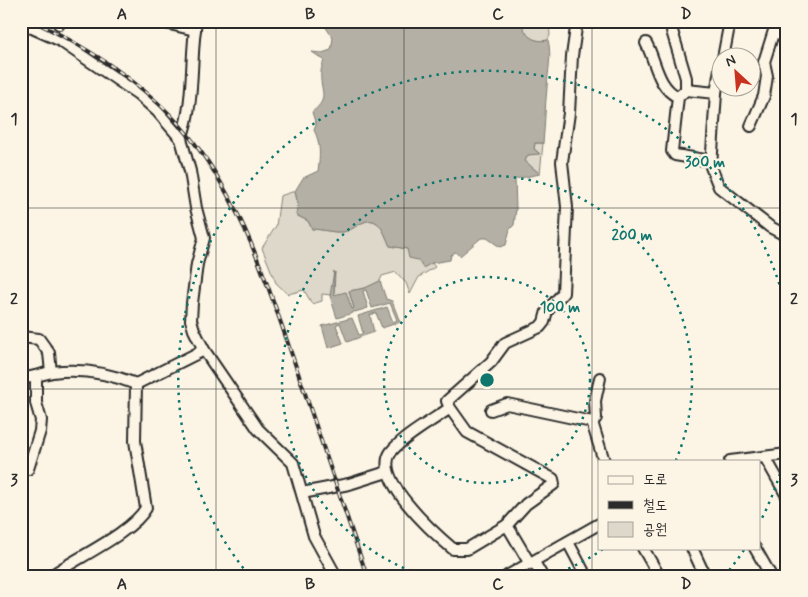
<svg xmlns="http://www.w3.org/2000/svg" width="808" height="597" viewBox="0 0 808 597" font-family="Mynerve,'Poor Story',sans-serif">
  <style>
    .green { fill: #ded8ca; stroke: #84827a }
    .water { fill: #b4b0a5; stroke: #7d7b74 }
    .lines { fill: none; stroke-linecap: round; stroke-linejoin: round }
    .minor-casing { stroke: #2b2b2b; stroke-width: 14 }
    .minor { stroke: #fcf5e5; stroke-width: 10 }
    .rail-casing { stroke: #2b2b2b; stroke-width: 4 }
    .rail { stroke: #fcf5e5; stroke-width: 2; stroke-dasharray: 5.5; stroke-linecap: butt }
    .grid { fill: none; stroke: #2b2b2b; stroke-width: 1; stroke-opacity: 0.55 }
    .ring { fill: none; stroke: #0f766e; stroke-width: 2.5; stroke-dasharray: 2.5 5 }
    .centre { fill: #0f766e; stroke: #fcf5e5; stroke-width: 2.5 }
    .ring-label { font-size: 15px; text-anchor: middle; font-weight: bold; fill: #0f766e; stroke: #fcf5e5; stroke-width: 4.5; stroke-linejoin: round; paint-order: stroke }
    .neatline { fill: none; stroke: #2b2b2b; stroke-width: 2 }
    .grid-label { font-size: 16px; text-anchor: middle; font-weight: bold; fill: #2b2b2b }
  </style>
  <rect width="100%" height="100%" fill="#fcf5e5"/>
  <filter id="ink" filterUnits="userSpaceOnUse"><feTurbulence type="fractalNoise" baseFrequency=".02" numOctaves="2"/><feDisplacementMap in="SourceGraphic" scale="10" xChannelSelector="R" yChannelSelector="G"/><feConvolveMatrix kernelMatrix="1 2 1 2 8 2 1 2 1" color-interpolation-filters="sRGB"/></filter>
  <g filter="url(#ink)">
    <!-- green -->
    <g class="green">
      <path d="M521,21H538L540,26L549,24L550,35L548,40C533,43 525,36 521,21Z"/>
      <path d="M535,143H543L540,174L525,161L528,155L539,153L534,149Z"/>
      <path d="M295,191L298,205L296,215L308,221L312,229C321,229 334,233 343,232C353,230 356,225 364,222C380,215 385,236 390,246L407,249L432,263L435,267L419,277L410,294L406,283L396,272L382,276L380,281L366,288L349,291L354,308L352,309L334,296L335,272L331,295L322,294V301L312,304L304,290L288,294L276,283L262,248L276,226L280,196Z"/>
    </g>
    <!-- water -->
    <g class="water">
      <path d="M301,21H521C525,36 533,43 548,40C552,56 548,70 547,87C545,106 545,124 543,143H535L534,149L540,154L528,155L525,161L540,174L515,179L516,209L514,225L510,229L506,245L500,247L487,238H481L460,256L455,252L451,255L450,260L432,263L423,268L418,260L409,258L407,249L390,246C385,236 380,215 364,222C356,225 353,230 343,232C334,233 321,229 312,229L308,221L296,215L298,205L295,191L303,178L318,171C320,157 321,143 314,130L316,125L312,112C331,98 319,90 321,72C321,68 323,64 324,60L312,52L322,53L331,50L333,38L325,26L312,25Z"/>
      <path d="M334,271V295L346,292L352,309L354,308L349,291L365,288L380,281L386,299L392,301L400,322L382,328L376,313L370,315L374,332L347,342L340,323L336,325L343,343L328,348L322,326L352,318L359,335L363,333L358,316L387,307L393,322L397,320L390,303L372,308L366,290L363,291L368,308L355,312L354,311L353,313L337,318L330,296Z"/>
    </g>
    <g class="lines">
      <defs>
        <g id="minor">
          <path d="M157,21L195,30"/>
          <path d="M21,23L59,40L138,94L157,111L181,139L190,171L196,208L204,238L197,264L192,303L191,320L194,330L204,350L258,429L293,463L314,536L336,576"/>
          <path d="M59,24L60,21"/>
          <path d="M672,31L686,78V90"/>
          <path d="M776,31L787,39"/>
          <path d="M646,43C656,61 657,87 678,97"/>
          <path d="M723,58L730,21"/>
          <path d="M720,69L716,93L711,167L719,187L770,227L787,236"/>
          <path d="M751,126L764,96L767,76L764,62L777,21"/>
          <path d="M181,139C195,102 190,60 196,21"/>
          <path d="M711,161L675,155L672,151L678,97L686,90L716,93"/>
          <path d="M21,337L39,339L49,353L51,372"/>
          <path d="M21,378C32,378 41,374 52,372C81,368 109,373 136,384L204,350"/>
          <path d="M600,378L595,401L596,418L592,422L604,461"/>
          <path d="M450,408L467,432L553,479L554,484L526,504L507,525L467,549H453C434,533 372,478 391,452C401,438 435,419 450,408L447,401L491,362L505,343L540,327L544,322L547,311L563,293L567,207L562,162L569,113L572,56L577,21"/>
          <path d="M491,410L507,404L592,422"/>
          <path d="M765,457L787,496"/>
          <path d="M730,461L787,454"/>
          <path d="M28,469L40,431L41,420L36,403V376"/>
          <path d="M302,493L349,484L387,472"/>
          <path d="M507,525L530,564"/>
          <path d="M568,542L586,576"/>
          <path d="M643,548L659,576"/>
          <path d="M692,548L705,576"/>
          <path d="M755,548L771,576"/>
          <path d="M534,562L542,576"/>
          <path d="M51,576C76,558 132,533 146,508L135,441L136,384"/>
          <path d="M507,576L599,524"/>
        </g>
      </defs>
      <!-- minor casing -->
      <use href="#minor" class="minor-casing"/>
      <!-- minor -->
      <use href="#minor" class="minor"/>
      <defs>
        <path id="rail" d="M33,21C97,52 160,93 201,152C246,215 268,286 293,358C318,430 342,503 367,576"/>
      </defs>
      <!-- rail casing -->
      <use href="#rail" class="rail-casing"/>
      <!-- rail -->
      <use href="#rail" class="rail"/>
    </g>
  </g>
  <!-- grid -->
  <path class="grid" d="M216,21V576M404,21V576M592,21V576M21,208H787M21,389H787"/>
  <!-- distance rings -->
  <g class="ring">
    <circle cx="487" cy="380" r="103"/>
    <path d="M603 549A205 205 0 0 1 549 576M425 576A205 205 0 1 1 676 460"/>
    <path d="M786 452A308 308 0 0 1 760 522M744 550A308 308 0 0 1 726 574M248 574A308 308 0 1 1 786 308"/>
  </g>
  <circle cx="487" cy="380" r="8" class="centre"/>
  <g class="ring-label">
    <text x="705" y="167">300 m</text>
    <text x="632" y="240">200 m</text>
    <text x="560" y="312">100 m</text>
  </g>
  <!-- margin -->
  <rect width="808" height="597" fill="none" stroke="#fcf5e5" stroke-width="55"/>
  <!-- legend -->
  <rect x="598" y="460" width="162" height="90" fill="#fcf5e5" stroke="#a8a49b"/>
  <rect x="608" y="476" width="25" height="8" fill="#fcf5e5" stroke="#a8a49b"/>
  <text x="643" y="484" font-size="15" fill="#2b2b2b">도로</text>
  <rect x="608" y="501" width="25" height="8" fill="#2b2b2b" stroke="#a8a49b"/>
  <text x="643" y="510" font-size="15" fill="#2b2b2b">철도</text>
  <rect x="608" y="522" width="25" height="15" fill="#ded8ca" stroke="#a8a49b"/>
  <text x="643" y="534" font-size="15" fill="#2b2b2b">공원</text>
  <!-- north arrow -->
  <g transform="translate(736 72) rotate(334)"><circle r="24" fill="#fcf5e5" stroke="#a8a49b"/>
  <path d="M0-4L9 19L0 12L-9 19Z" fill="#c8321e"/>
  <text y="-8" font-size="14" font-weight="bold" text-anchor="middle" fill="#2b2b2b">N</text>
  </g>
  <rect x="28" y="28" width="752" height="542" class="neatline"/>
  <g class="grid-label">
    <text x="122" y="19">A</text>
    <text x="310" y="19">B</text>
    <text x="498" y="19">C</text>
    <text x="686" y="19">D</text>
    <text x="14" y="124">1</text>
    <text x="794" y="124">1</text>
    <text x="14" y="304">2</text>
    <text x="794" y="304">2</text>
    <text x="14" y="485">3</text>
    <text x="794" y="485">3</text>
    <text x="122" y="589">A</text>
    <text x="310" y="589">B</text>
    <text x="498" y="589">C</text>
    <text x="686" y="589">D</text>
  </g>
</svg>
